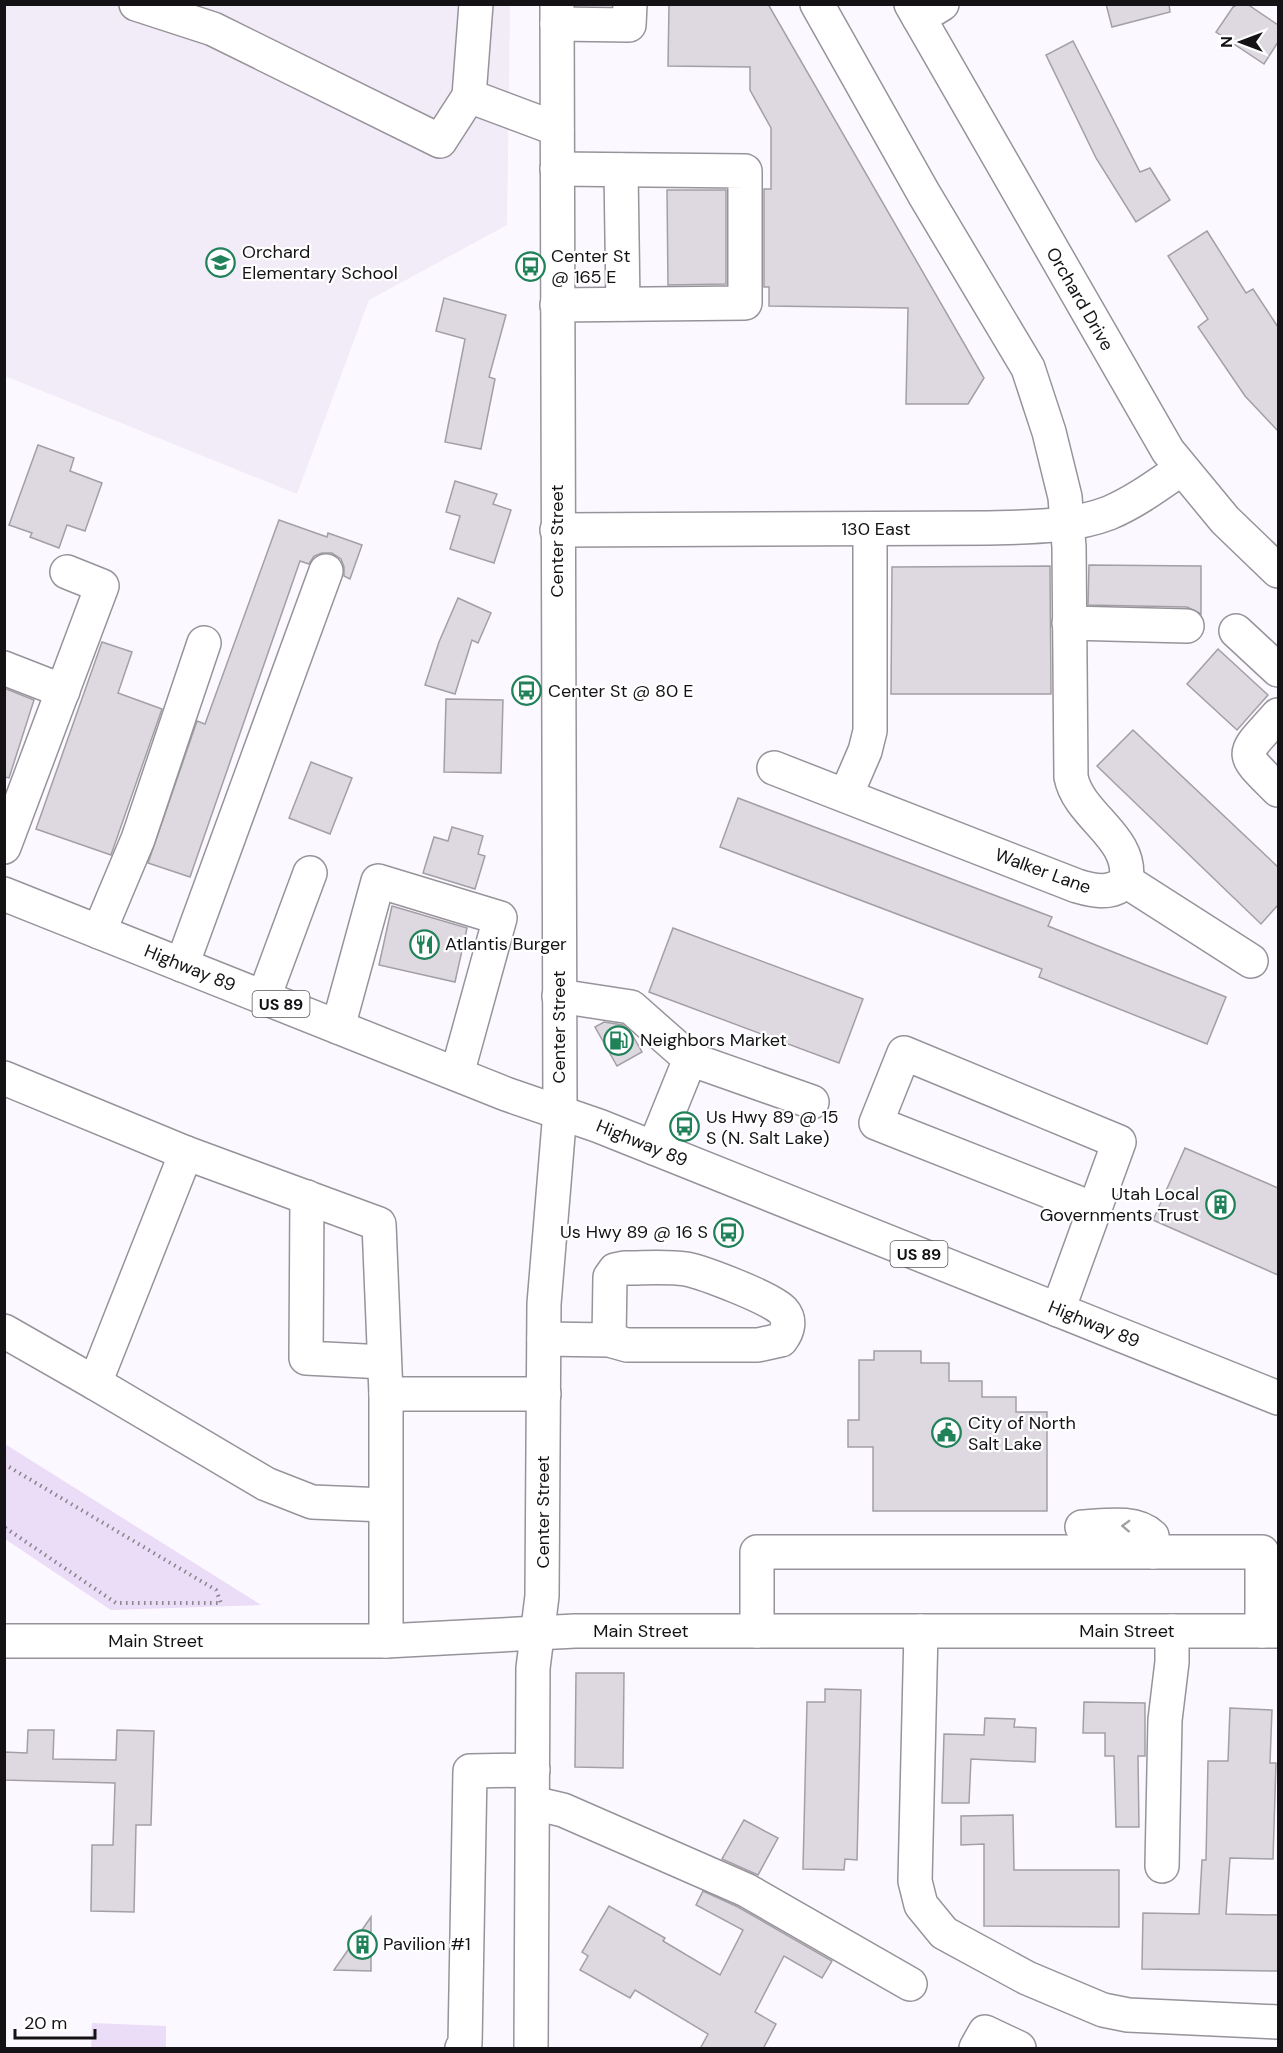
<svg xmlns="http://www.w3.org/2000/svg" width="1283" height="2053" viewBox="0 0 1283 2053" font-family="'DM Sans',sans-serif">
  <style>
    .built { fill: #f2ebf8 }
    .green { fill: #ebdcf7 }
    .building { fill: #ded9e1; stroke: #a39fa6; stroke-width: 1.5 }
    .lines { fill: none; stroke-linecap: round; stroke-linejoin: round }
    .minor-casing { stroke: #97939a; stroke-width: 36 }
    .major-casing { stroke: #97939a; stroke-width: 36 }
    .path { stroke: #88858a; stroke-width: 4; stroke-dasharray: 1.5 4.5; stroke-linecap: butt }
    .minor { stroke: #fff; stroke-width: 33 }
    .major { stroke: #fff; stroke-width: 33 }
    .oneway { stroke: #a1a0a1 }
    .labels { text-anchor: middle; stroke-width: 4.5; stroke-linejoin: round; paint-order: stroke }
    .shield { fill: #fff; stroke: #5a595b; stroke-width: 1.5 }
    .shield-label { font-size: 16px; font-weight: bold; fill: #141215 }
    .poi-label { font-size: 18px; fill: #141215; stroke: #fff; text-anchor: start }
    .street-label { font-size: 18px; fill: #141215; stroke: #fff }
  </style>
  <rect width="100%" height="100%" fill="#fcf8ff"/>
  <!-- built -->
  <path class="built" d="M4,5H510L507,225L369,300L297,494L5,376Z"/>
  <!-- green -->
  <g class="green">
    <path d="M5,1444L261,1605L111,1610L5,1539Z"/>
    <path d="M92,2023L166,2026V2048H91Z"/>
  </g>
  <!-- building -->
  <g class="building">
    <path d="M669,4H768L984,378L968,404H906L908,308L769,306V287H764V189H771V128L750,90V67L668,66Z"/>
    <path d="M1106,4H1169L1170,12L1112,27Z"/>
    <path d="M1238,4H1247L1278,25V42L1264,64L1216,32L1233,7Z"/>
    <path d="M1073,41L1140,172L1150,168L1170,200L1136,222L1096,158L1046,55Z"/>
    <path d="M667,190H726V284L668,285Z"/>
    <path d="M1207,231L1246,293L1253,289L1278,327V431L1245,396L1198,327L1208,319L1168,256Z"/>
    <path d="M444,298L506,315L489,377L495,379L481,449L445,442L465,339L436,331Z"/>
    <path d="M38,445L74,458L70,471L102,483L85,531L67,525L59,548L30,537L32,533L9,525Z"/>
    <path d="M455,481L497,494L493,504L511,510L494,563L450,549L460,516L446,512Z"/>
    <path d="M279,520L327,537L328,533L362,545L350,579L344,576V567L341,559L332,553H322L314,556L309,564L300,561L190,877L148,863L197,721L205,724Z"/>
    <path d="M1089,565L1201,566V614L1187,607L1088,605Z"/>
    <path d="M1050,566L1051,694H891L892,567Z"/>
    <path d="M458,598L491,613L478,643L472,640L455,694L425,685L439,642Z"/>
    <path d="M102,642L132,652L118,693L162,709L111,855L36,829Z"/>
    <path d="M1218,649L1268,695L1237,730L1187,684Z"/>
    <path d="M4,688L34,700L9,778L4,777Z"/>
    <path d="M446,699L503,700L501,773L444,772Z"/>
    <path d="M1133,730L1278,867V905L1261,924L1097,766Z"/>
    <path d="M311,762L352,778L330,834L289,818Z"/>
    <path d="M738,798L1052,917L1048,926L1226,997L1207,1044L1039,977L1042,969L720,847Z"/>
    <path d="M452,827L483,836L478,854L485,856L475,889L423,873L434,837L448,841Z"/>
    <path d="M392,906L467,928L455,982L379,965Z"/>
    <path d="M673,928L863,999L839,1063L649,992Z"/>
    <path d="M604,1022L623,1025L630,1031L642,1052L617,1066L595,1027Z"/>
    <path d="M1185,1148L1278,1188V1275L1153,1220Z"/>
    <path d="M874,1351H921V1363H949V1381H982V1397H1016V1412H1047V1511H873V1447H848V1420H859V1360H874Z"/>
    <path d="M576,1673H624L623,1768L575,1767Z"/>
    <path d="M825,1689L861,1690L857,1860L845,1859L844,1870L803,1869L807,1702H825Z"/>
    <path d="M1084,1702L1145,1703V1756H1138L1139,1827H1116L1114,1756H1105V1733H1083Z"/>
    <path d="M1230,1708L1272,1710L1270,1763H1276L1273,1859L1230,1858L1226,1914L1278,1915V1971L1142,1969L1143,1913L1199,1914L1202,1860H1206L1208,1761H1228Z"/>
    <path d="M985,1718L1015,1719L1014,1727L1036,1728L1035,1762L971,1759L969,1803H942L944,1734L984,1735Z"/>
    <path d="M28,1730H54L53,1759L116,1760L117,1730L154,1731L151,1825H136L134,1912L91,1911L92,1845H113L115,1783L4,1780V1752L27,1753Z"/>
    <path d="M1013,1815L1014,1870H1119V1927L984,1926V1844L961,1845V1816Z"/>
    <path d="M744,1820L778,1838L758,1875L722,1859Z"/>
    <path d="M703,1891L738,1907L832,1961L822,1978L784,1956L755,2012L776,2024L763,2049H700L708,2034L635,1990L630,1998L580,1970L588,1956L582,1952L609,1906L665,1938L663,1941L720,1975L743,1930L696,1905Z"/>
    <path d="M371,1917V1971L334,1970Z"/>
  </g>
  <g class="lines">
    <defs>
      <g id="minor">
        <path d="M136,4L213,29L440,141L469,96L476,4"/>
        <path d="M919,18L942,4"/>
        <path d="M557,24L629,25L630,4"/>
        <path d="M469,96L557,129"/>
        <path d="M557,169L745,171V303L557,305"/>
        <path d="M621,170L623,304"/>
        <path d="M557,530L989,528C1028,527 1073,527 1109,513C1135,502 1158,485 1181,469"/>
        <path d="M1069,623L1187,626"/>
        <path d="M1236,631L1278,670"/>
        <path d="M4,668L63,691"/>
        <path d="M1278,715C1241,757 1238,750 1278,790"/>
        <path d="M774,768L1077,886C1094,891 1112,895 1126,881C1134,837 1079,817 1071,777L1069,547L1065,497L1049,432L1028,368L924,194L817,4"/>
        <path d="M846,795L865,751L870,731V529"/>
        <path d="M4,847L102,586L67,572"/>
        <path d="M1126,881L1251,961"/>
        <path d="M99,932L138,839L204,643"/>
        <path d="M182,965L326,571"/>
        <path d="M559,996L631,1007L690,1059L654,1148"/>
        <path d="M264,997L310,873"/>
        <path d="M338,1027L378,881L500,918L457,1074"/>
        <path d="M690,1059L812,1102"/>
        <path d="M4,1078L186,1153"/>
        <path d="M307,1197L306,1358L384,1362"/>
        <path d="M1058,1310L1119,1142L904,1053L876,1123L1094,1209"/>
        <path d="M4,1331L95,1383"/>
        <path d="M544,1339L609,1340L627,1345H758L781,1340C788,1331 791,1320 783,1311C774,1299 702,1272 686,1269C666,1266 645,1268 625,1268L615,1270L610,1277L609,1340"/>
        <path d="M385,1505L312,1502L266,1484L95,1383L186,1153L379,1224L386,1394"/>
        <path d="M1082,1527C1104,1526 1135,1520 1152,1536L1154,1552"/>
        <path d="M757,1631V1552H1262V1631"/>
        <path d="M921,1631L915,1881L921,1905L944,1933L1027,1978L1103,2010L1128,2015L1278,2022"/>
        <path d="M4,1641H386L575,1631H1278"/>
        <path d="M386,1641V1394H544"/>
        <path d="M533,1803L563,1810L746,1890L910,1984"/>
        <path d="M1162,1866L1165,1720L1172,1662V1631"/>
        <path d="M462,2048L465,2044L470,1771L533,1770"/>
        <path d="M976,2048L985,2032L1019,2048"/>
      </g>
      <g id="major">
        <path d="M911,4L1168,451L1225,520L1278,571"/>
        <path d="M4,894L506,1094L599,1126L1278,1398"/>
        <path d="M531,2048L533,1668L542,1596L544,1304L560,1111L557,4"/>
      </g>
    </defs>
    <!-- minor casing -->
    <use href="#minor" class="minor-casing"/>
    <!-- major casing -->
    <use href="#major" class="major-casing"/>
    <!-- path -->
    <path class="path" d="M4,1464L216,1590L221,1603H116L4,1527"/>
    <!-- minor -->
    <use href="#minor" class="minor"/>
    <!-- major -->
    <use href="#major" class="major"/>
  </g>
  <!-- one-way arrows -->
  <defs><path id="oneway-chevron" d="M-2-3.5L2.5 0L-2 3.5" fill="none" stroke-width="1.6" stroke-linecap="round" stroke-linejoin="round" transform="scale(1.5)"/></defs>
  <use class="oneway" href="#oneway-chevron" transform="translate(1126 1526) rotate(-178)"/>
  <!-- icons -->
  <defs>
    <symbol id="school-ring" viewBox="-11 -11 22 22"><circle r="9.5" fill="#fff" stroke="#21825a" stroke-width="1.5"/><path d="M0-5L7-2L0 1L-7-2ZM-4 1L0 2.5L4 1V4Q0 6-4 4Z" fill="#21825a"/></symbol>
    <symbol id="bus-ring" viewBox="-11 -11 22 22"><circle r="9.5" fill="#fff" stroke="#21825a" stroke-width="1.5"/><path d="M-5-6H5V4H4V6H2V4H-2V6H-4V4H-5ZM-3.5-4V0h7V-4ZM-3.5 1.2v1.5H-2V1.2ZM2 1.2v1.5H3.5V1.2Z" fill="#21825a"/></symbol>
    <symbol id="restaurant-ring" viewBox="-11 -11 22 22"><circle r="9.5" fill="#fff" stroke="#21825a" stroke-width="1.5"/><path d="M-5-6h1v4h1v-4h1v4h1v-4h1v5L-1.5 .5V6h-2V.5L-5-1ZM5-6V6H3V1.5H1.5Q1.5-4 5-6Z" fill="#21825a"/></symbol>
    <symbol id="fuel-ring" viewBox="-11 -11 22 22"><circle r="9.5" fill="#fff" stroke="#21825a" stroke-width="1.5"/><path d="M-5.5-6h7V0h2V4h1.3V-2.5L3-4.5l.8-.8L6-3V5H2.5V1h-1V6h-7ZM-4.2-4.7v3.2H.2V-4.7Z" fill="#21825a"/></symbol>
    <symbol id="building-ring" viewBox="-11 -11 22 22"><circle r="9.5" fill="#fff" stroke="#21825a" stroke-width="1.5"/><path d="M-4-6H4V6H1V3H-1V6H-4ZM-2.5-4.3h1.7v1.8h-1.7ZM.8-4.3h1.7v1.8H.8ZM-2.5-1h1.7V.8h-1.7ZM.8-1h1.7V.8H.8Z" fill="#21825a"/></symbol>
    <symbol id="civic-ring" viewBox="-11 -11 22 22"><circle r="9.5" fill="#fff" stroke="#21825a" stroke-width="1.5"/><path d="M-.6-6.5H3V-4.5H.6V-3L4-1V1h2V6H-6V1h2V-1L-.6-3ZM-1.2 2.5V6h2.4V2.5Z" fill="#21825a"/></symbol>
  </defs>
  <g fill-rule="evenodd">
    <use href="#school-ring" x="204" y="246" width="33" height="33"/>
    <use href="#bus-ring" x="514" y="250" width="33" height="33"/>
    <use href="#bus-ring" x="510" y="674" width="33" height="33"/>
    <use href="#restaurant-ring" x="408" y="928" width="33" height="33"/>
    <use href="#fuel-ring" x="602" y="1024" width="33" height="33"/>
    <use href="#bus-ring" x="668" y="1110" width="33" height="33"/>
    <use href="#building-ring" x="1204" y="1188" width="33" height="33"/>
    <use href="#bus-ring" x="712" y="1216" width="33" height="33"/>
    <use href="#civic-ring" x="930" y="1416" width="33" height="33"/>
    <use href="#building-ring" x="346" y="1928" width="33" height="33"/>
  </g>
  <g class="labels">
    <!-- shield labels -->
    <g class="shield">
      <rect x="252.5" y="991" width="57" height="26" rx="4.5"/>
      <rect x="890.5" y="1241" width="57" height="26" rx="4.5"/>
    </g>
    <g class="shield-label">
      <text x="281" y="1010">US 89</text>
      <text x="919" y="1260">US 89</text>
    </g>
    <!-- poi labels -->
    <g class="poi-label">
      <text x="242" y="258">Orchard<tspan x="242" dy="21">Elementary School</tspan></text>
      <text x="551" y="262">Center St<tspan x="551" dy="21">@ 165 E</tspan></text>
      <text x="548" y="697">Center St @ 80 E</text>
      <text x="445" y="950">Atlantis Burger</text>
      <text x="640" y="1046">Neighbors Market</text>
      <text x="706" y="1123">Us Hwy 89 @ 15<tspan x="706" dy="21">S (N. Salt Lake)</tspan></text>
      <text x="1199" y="1200" text-anchor="end">Utah Local<tspan x="1199" dy="21">Governments Trust</tspan></text>
      <text x="708" y="1238" text-anchor="end">Us Hwy 89 @ 16 S</text>
      <text x="968" y="1429">City of North<tspan x="968" dy="21">Salt Lake</tspan></text>
      <text x="383" y="1950">Pavilion #1</text>
    </g>
    <!-- street labels -->
    <g class="street-label">
      <text transform="translate(1080 299) rotate(60)" y="6">Orchard Drive</text>
      <text x="876" y="535">130 East</text>
      <text transform="translate(557 541) rotate(-90)" y="6">Center Street</text>
      <text transform="translate(1043 871) rotate(20)" y="6">Walker Lane</text>
      <text transform="translate(190 968) rotate(22)" y="6">Highway 89</text>
      <text transform="translate(559 1027) rotate(-90)" y="6">Center Street</text>
      <text transform="translate(642 1143) rotate(22)" y="6">Highway 89</text>
      <text transform="translate(1094 1324) rotate(22)" y="6">Highway 89</text>
      <text transform="translate(543 1512) rotate(-90)" y="6">Center Street</text>
      <text x="641" y="1637">Main Street</text>
      <text x="1127" y="1637">Main Street</text>
      <text x="156" y="1647">Main Street</text>
    </g>
  </g>
  <!-- border -->
  <rect width="1283" height="2053" fill="none" stroke="#141215" stroke-width="12"/>
  <!-- north arrow -->
  <g transform="translate(1241 42) rotate(270)" stroke="#ffffff" stroke-width="4.5" paint-order="stroke">
  <path d="M0-4.5L10 22L0 15L-10 22Z" fill="#141215"/>
  <text y="-9" font-size="16" font-weight="bold" text-anchor="middle" fill="#141215">N</text>
  </g>
  <!-- scale -->
  <path d="M15 2029v9h80v-9" fill="none" stroke="#141215" stroke-width="3"/>
  <text x="24" y="2029" font-size="18" fill="#141215" stroke="#ffffff" stroke-width="4.5" paint-order="stroke">20 m</text>
</svg>
